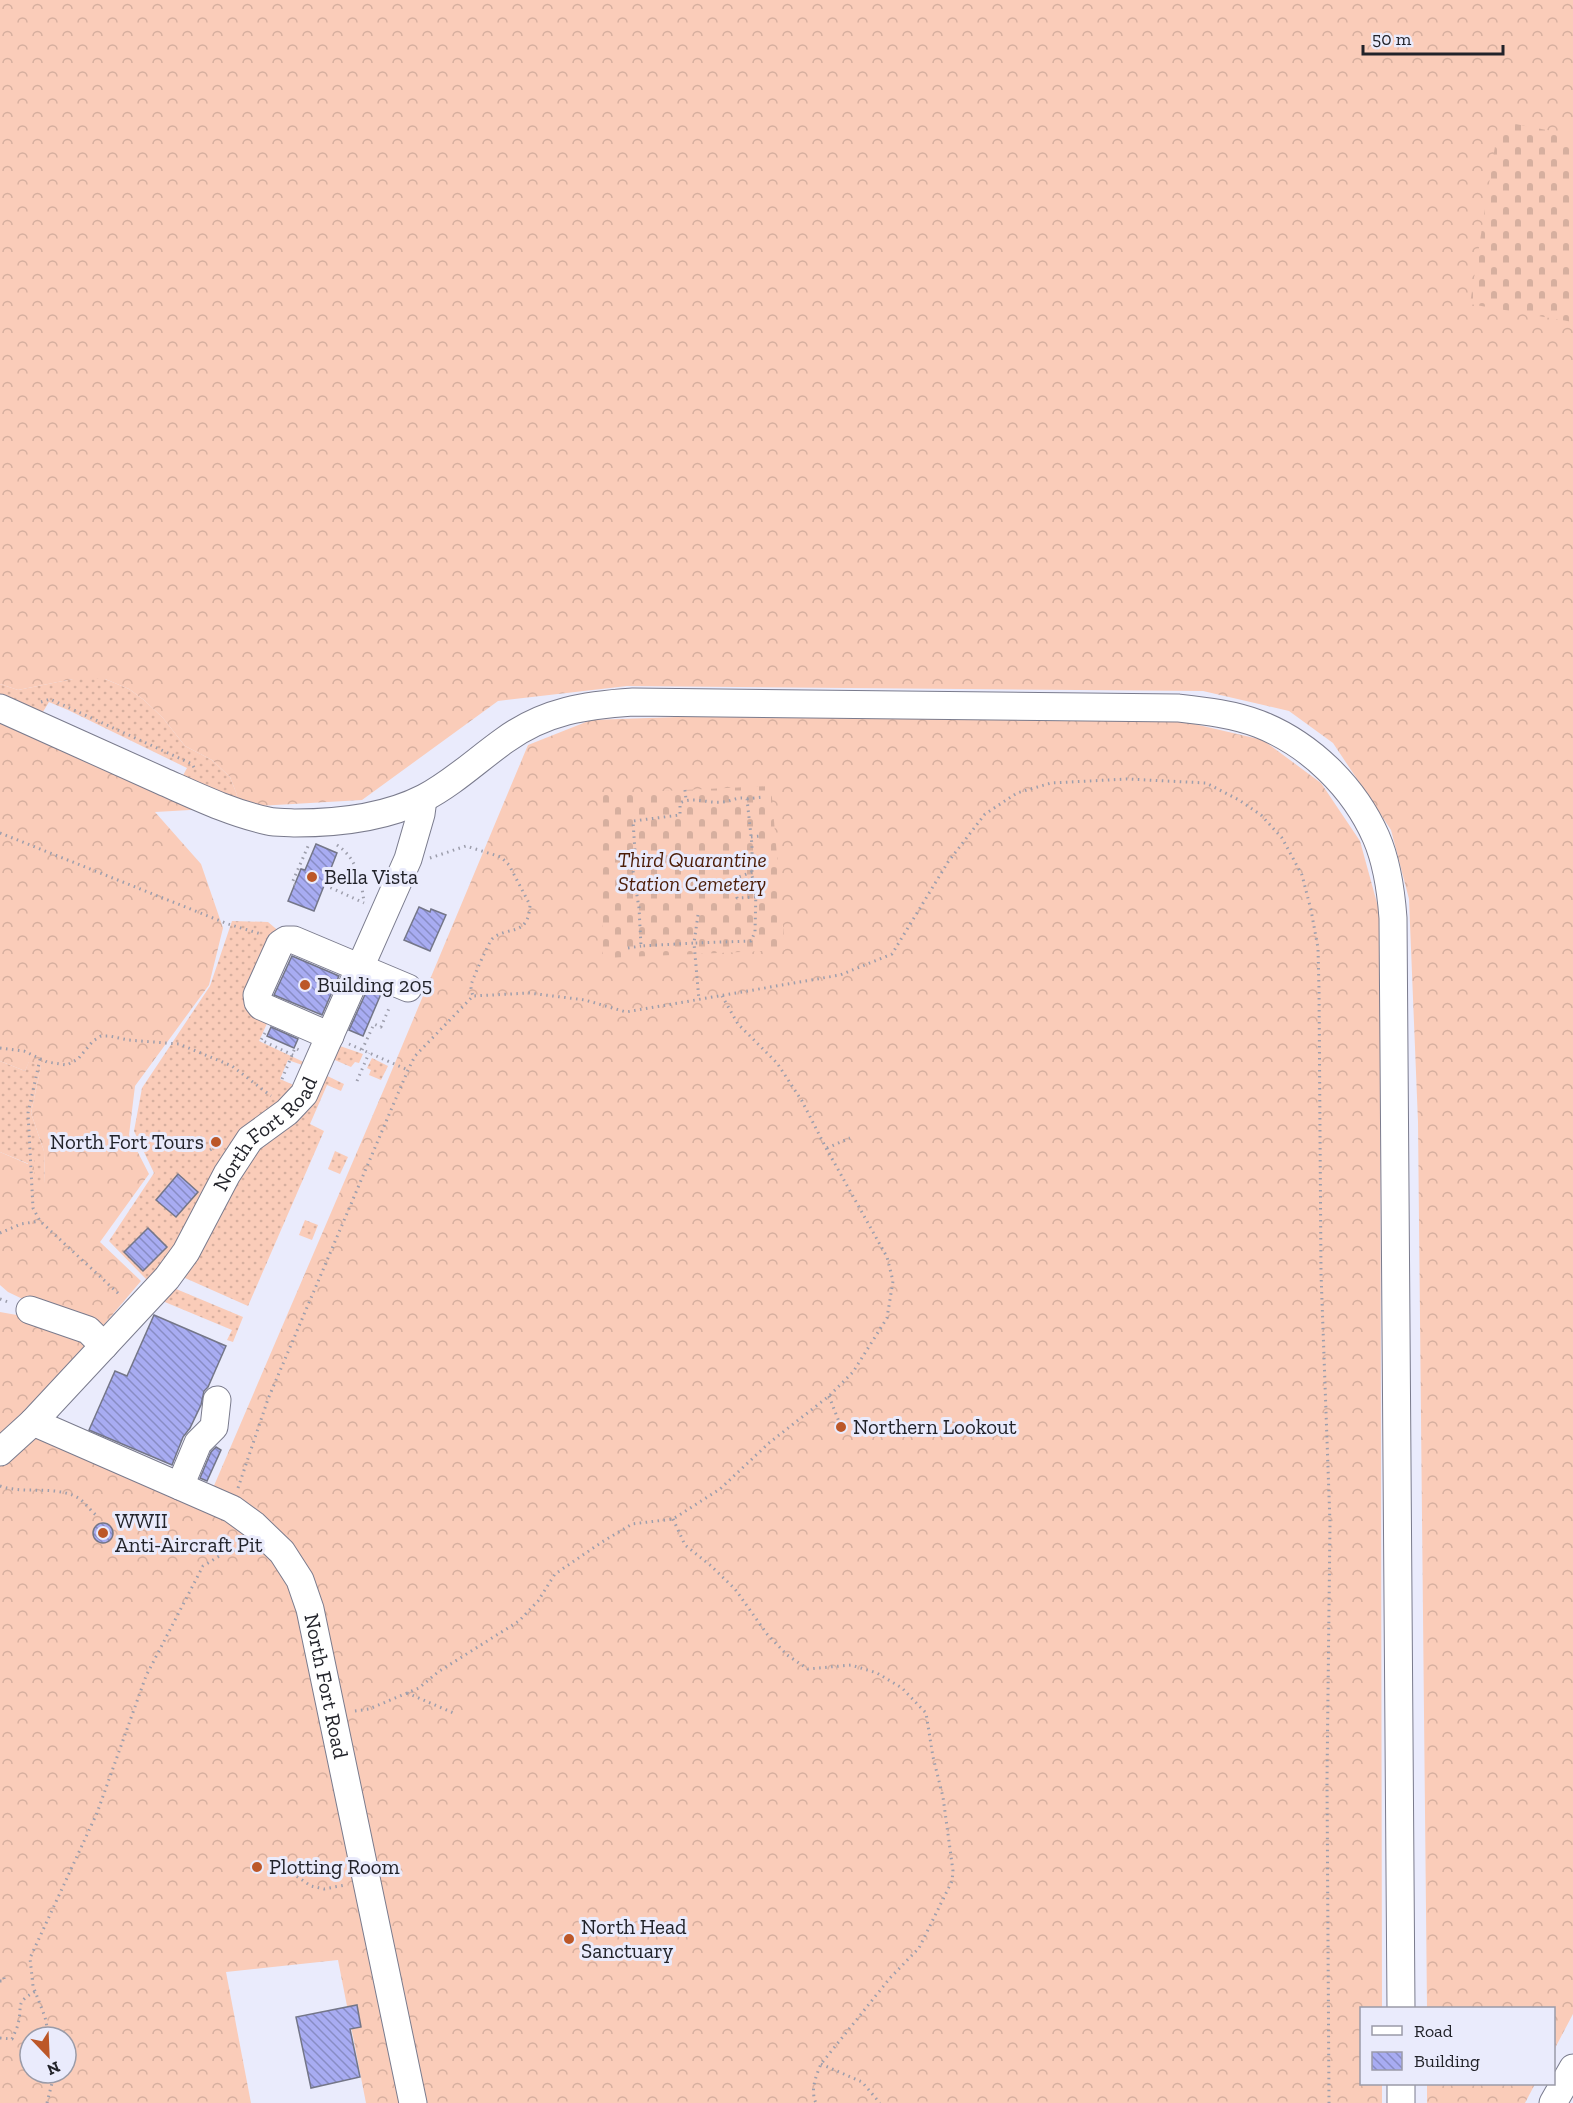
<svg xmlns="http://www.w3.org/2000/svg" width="1573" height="2103" viewBox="0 0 1573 2103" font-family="'Zilla Slab',serif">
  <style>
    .grass { fill: url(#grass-dots) }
    .forest { fill: url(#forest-crowns); fill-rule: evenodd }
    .cemetery { fill: url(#cemetery-stones) }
    .building { fill: url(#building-back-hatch); stroke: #747688; stroke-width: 1.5 }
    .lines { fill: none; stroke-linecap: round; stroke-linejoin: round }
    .minor-casing { stroke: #7a7b8d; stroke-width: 29 }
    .path { stroke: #9d9eac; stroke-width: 3; stroke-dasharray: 1.5 4.5; stroke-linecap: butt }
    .minor { stroke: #fff; stroke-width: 27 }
    .poi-dot { fill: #bc5728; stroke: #eaebfc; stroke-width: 2 }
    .labels { text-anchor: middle; stroke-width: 6; stroke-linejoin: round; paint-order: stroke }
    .park-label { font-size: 21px; font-style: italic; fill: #4b1c06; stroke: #eaebfc }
    .poi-label { font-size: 21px; fill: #22232a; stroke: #eaebfc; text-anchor: start }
    .street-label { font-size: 21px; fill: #22232a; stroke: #eaebfc }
  </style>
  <defs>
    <pattern id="grass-dots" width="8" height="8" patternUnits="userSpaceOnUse" patternTransform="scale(1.5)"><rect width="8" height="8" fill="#faccb9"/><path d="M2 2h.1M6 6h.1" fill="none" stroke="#d6af9f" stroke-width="1.8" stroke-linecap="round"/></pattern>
    <pattern id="forest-crowns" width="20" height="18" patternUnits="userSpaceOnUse" patternTransform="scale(1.5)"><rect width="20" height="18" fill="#faccb9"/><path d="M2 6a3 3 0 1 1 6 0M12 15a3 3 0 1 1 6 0" fill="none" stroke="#d6af9f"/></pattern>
    <pattern id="cemetery-stones" width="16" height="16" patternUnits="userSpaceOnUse" patternTransform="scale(1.5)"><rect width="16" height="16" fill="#faccb9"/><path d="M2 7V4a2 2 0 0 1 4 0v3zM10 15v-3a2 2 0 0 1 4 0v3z" fill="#d6af9f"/></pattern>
    <pattern id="building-back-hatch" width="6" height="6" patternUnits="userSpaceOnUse" patternTransform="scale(1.5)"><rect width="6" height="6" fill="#a8acf2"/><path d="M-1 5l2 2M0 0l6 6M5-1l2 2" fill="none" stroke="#888cc4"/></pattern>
  </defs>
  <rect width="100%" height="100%" fill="#eaebfc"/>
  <!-- grass -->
  <g class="grass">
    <path d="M73,679H105L129,689L144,700L163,718L185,746L212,760L230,777L237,795L232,802L180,781L187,768L68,710L49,702L41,715L0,698V684L18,690Z"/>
    <path d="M232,921L268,922L281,933L251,995L270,1017L259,1041L310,1065L308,1067L288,1060L280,1079L298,1087L321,1073L344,1084L341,1091L327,1085L310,1124L324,1131L248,1306L185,1278L147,1280L109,1241L154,1173L134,1131L142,1088L210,986Z"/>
    <path d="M340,1046L363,1054L359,1063L355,1062L351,1067L328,1057Z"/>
    <path d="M372,1058L388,1066L381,1080L369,1075L371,1070L367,1068Z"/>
    <path d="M0,1061L25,1071L29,1061L41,1066L31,1113L44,1151L45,1184H34L29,1164L0,1152Z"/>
    <path d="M335,1151L348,1157L340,1174L328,1169Z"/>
    <path d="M305,1220L318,1225L312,1240L299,1235Z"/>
    <path d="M169,1286L243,1317L233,1342L227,1340L232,1330L160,1300Z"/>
  </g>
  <!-- forest -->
  <g class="forest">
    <path d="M0,0H1573V2014L1554,2050V2008H1427L1418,1122L1409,899L1391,830L1333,743L1289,711L1203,691L627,686L498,701L362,800L155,812L201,864L223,928L209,985L135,1086L129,1135L149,1174L100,1242L141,1281L18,1426L204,1509L387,1082L528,745L591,720L792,713L1177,720L1263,740L1321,783L1360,841L1380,914L1382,2008H1362V2084H1382V2103H366L338,1960L226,1972L251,2103H0V1312L28,1317L31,1303L8,1292L0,1285V1152L28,1164V1152H34V1184L45,1183L44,1151L31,1113L41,1066L29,1062L25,1071L0,1061V698L232,802L237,795L230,777L212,760L185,746L163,718L144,700L129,689L105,679H73L18,690L0,684ZM30,2037H66V2073H30Z"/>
    <path d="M1427,2084H1535L1525,2103H1427Z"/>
  </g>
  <!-- cemetery -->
  <g class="cemetery">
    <path d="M1499,121L1573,135V322L1470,304Z"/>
    <path d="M771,786L785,950L603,958L600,794Z"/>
  </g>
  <!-- building -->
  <g class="building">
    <path d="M316,844L337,853L314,911L288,901L301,869L305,870Z"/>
    <path d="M419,907L430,912L431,909L446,915L430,951L404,940Z"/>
    <path d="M292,956L339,976L322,1015L274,995Z"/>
    <path d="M368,988L381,994L363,1036L349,1030Z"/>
    <path d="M271,1027L298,1039L294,1048L267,1036Z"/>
    <path d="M178,1174L198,1192L176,1217L156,1200Z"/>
    <path d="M148,1228L167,1247L143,1271L124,1252Z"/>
    <path d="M154,1315L226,1346L208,1387L204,1391L201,1405L190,1428L183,1437L172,1465L89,1430L115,1371L127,1376Z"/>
    <path d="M216,1447L221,1450L207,1481L200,1478L211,1452Z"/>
    <circle cx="103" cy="1533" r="10"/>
    <path d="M357,2005L361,2027L350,2029L360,2077L311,2088L296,2017Z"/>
  </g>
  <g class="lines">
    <defs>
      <g id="minor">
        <path d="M0,708C54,732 108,757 162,781C196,796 231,813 268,821C277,823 286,822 295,823C338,823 385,818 424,798C453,783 478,759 505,740C545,711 586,705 633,702L1178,708C1205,711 1233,714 1259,724C1310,744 1354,787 1376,837C1387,862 1391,891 1393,918L1401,2008"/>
        <path d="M330,1036L261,1006L258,1002L257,995L280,944L286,940H294L408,988"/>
        <path d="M30,1310L88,1330L104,1346"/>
        <path id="s1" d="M33,1422L232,1509L254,1525L282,1552L300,1580L310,1609L413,2103"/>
        <path id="s2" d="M0,1452L33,1422L167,1278L186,1252L227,1174L250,1139L287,1112L304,1094L408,859L421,814L423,799"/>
        <path d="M180,1486L198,1443L214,1427L217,1400"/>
        <path d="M1401,2084V2103"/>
        <path d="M1553,2103L1573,2068"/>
      </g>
    </defs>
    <!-- minor casing -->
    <use href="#minor" class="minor-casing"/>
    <!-- path -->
    <g class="path">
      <path d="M41,702L50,699L192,764L196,771"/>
      <path d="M685,790L686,800"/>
      <path d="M747,799L763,797"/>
      <path d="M0,833L228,924L261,934"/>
      <path d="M751,837L760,836"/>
      <path d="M337,845C357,859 361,879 364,902"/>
      <path d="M430,858L466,846L501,857L509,865L530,905C528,938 508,925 492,939C489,942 471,982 471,986C471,990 472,993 473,996"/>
      <path d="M752,872L736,878L737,898L756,897"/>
      <path d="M295,885L292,883L309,844"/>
      <path d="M325,885L364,903"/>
      <path d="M698,915L694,943L751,941L755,932L756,889L752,876V845L747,799C738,796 733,801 723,802C709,804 693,796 680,803V815L633,821L635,852L631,858L639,908L641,946L694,943L699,1000"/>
      <path d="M628,948L641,946"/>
      <path d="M265,1033L261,1040L297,1057"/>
      <path d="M349,1044L408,1070"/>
      <path d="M0,1048L24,1051L47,1062L67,1065L78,1059L93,1041L101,1036H110L128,1040L179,1044L232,1066L271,1096"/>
      <path d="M362,1050L374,1024L381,1027L390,1006"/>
      <path d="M40,1059L28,1113L33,1208L40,1221L120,1295"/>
      <path d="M282,1079L295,1048L299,1050"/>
      <path d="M357,1081L369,1053"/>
      <path d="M827,1148L850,1138"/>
      <path d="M210,1150L220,1143"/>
      <path d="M0,1233L21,1224L40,1221"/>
      <path d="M0,1299L8,1302"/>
      <path d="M829,1396L841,1427"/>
      <path d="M0,1486C26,1495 56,1484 80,1499C86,1504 91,1511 97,1516"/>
      <path d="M238,1488L268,1399L408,1070L415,1056L473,996L529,993L585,1000L626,1012L840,975L892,954L948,862L985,814L1017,793L1051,783L1127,779L1206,783L1239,800L1261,815L1282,838L1302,875L1311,910L1318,948L1319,989L1321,1273L1330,1523L1327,1780L1329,2103"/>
      <path d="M673,1519L685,1545L710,1565L735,1589L767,1634L787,1655L808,1669L851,1665L877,1673L902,1688L926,1713L933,1757L943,1797L953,1871L952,1881L919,1948L890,1978L821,2064C816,2076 810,2090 816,2103"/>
      <path d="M407,1693L456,1714"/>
      <path d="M355,1711L369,1709L419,1688L438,1672L519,1621L538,1601L555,1574L602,1542L632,1524L673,1519L720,1489L769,1443L829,1396L853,1372L887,1318L893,1281L887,1257L826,1148L802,1101L777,1063L738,1024L722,996"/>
      <path d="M271,1864L277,1863L311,1886L324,1889L345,1885"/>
      <path d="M0,1981H4V1975"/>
      <path d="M49,2037L45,2017L33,1986L30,1958L97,1813L146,1676L203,1566L226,1552L247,1548"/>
      <path d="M0,2038L12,2039C14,2034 17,2029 18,2024C23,2005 14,2003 36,1991"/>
      <path d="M821,2064L862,2082L880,2103"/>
      <path d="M47,2103L52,2083V2073"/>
    </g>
    <!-- minor -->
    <use href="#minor" class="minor"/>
  </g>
  <!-- markers -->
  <g class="poi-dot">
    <circle cx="312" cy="877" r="6"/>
    <circle cx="305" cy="985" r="6"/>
    <circle cx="216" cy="1142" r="6"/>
    <circle cx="841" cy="1427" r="6"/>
    <circle cx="103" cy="1533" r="6"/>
    <circle cx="257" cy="1867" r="6"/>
    <circle cx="569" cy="1939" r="6"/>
  </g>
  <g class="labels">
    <!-- park labels -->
    <g class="park-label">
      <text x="692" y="867">Third Quarantine<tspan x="692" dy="24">Station Cemetery</tspan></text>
    </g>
    <!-- poi labels -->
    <g class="poi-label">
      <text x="324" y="884">Bella Vista</text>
      <text x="317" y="992">Building 205</text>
      <text x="204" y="1149" text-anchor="end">North Fort Tours</text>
      <text x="853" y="1434">Northern Lookout</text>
      <text x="115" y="1528">WWII<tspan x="115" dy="24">Anti-Aircraft Pit</tspan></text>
      <text x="269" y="1874">Plotting Room</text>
      <text x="581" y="1934">North Head<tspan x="581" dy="24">Sanctuary</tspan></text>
    </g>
    <!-- street labels -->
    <g class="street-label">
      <text dy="7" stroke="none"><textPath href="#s2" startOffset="418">North Fort Road</textPath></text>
      <text dy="7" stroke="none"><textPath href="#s1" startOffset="426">North Fort Road</textPath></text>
    </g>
  </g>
  <!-- legend -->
  <rect x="1360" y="2007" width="195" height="78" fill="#eaebfc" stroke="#9a9ba8" stroke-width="1.5"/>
  <rect x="1372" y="2026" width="30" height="9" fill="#ffffff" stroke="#9a9ba8" stroke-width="1.5"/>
  <text x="1414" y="2037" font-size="18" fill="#22232a">Road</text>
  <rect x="1372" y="2052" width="30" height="18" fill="url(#building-back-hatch)" stroke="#9a9ba8" stroke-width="1.5"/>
  <text x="1414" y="2067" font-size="18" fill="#22232a">Building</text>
  <!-- north arrow -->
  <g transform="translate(48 2055) rotate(157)"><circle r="28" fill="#eaebfc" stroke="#9a9ba8" stroke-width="1.5"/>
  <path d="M0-4.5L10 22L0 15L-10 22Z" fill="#bc5728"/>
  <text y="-9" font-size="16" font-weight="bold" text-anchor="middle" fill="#22232a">N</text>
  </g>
  <!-- scale -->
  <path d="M1363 45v9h140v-9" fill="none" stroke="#22232a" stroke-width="3"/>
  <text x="1372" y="45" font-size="18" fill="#22232a" stroke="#eaebfc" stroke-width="4.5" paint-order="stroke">50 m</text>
</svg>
